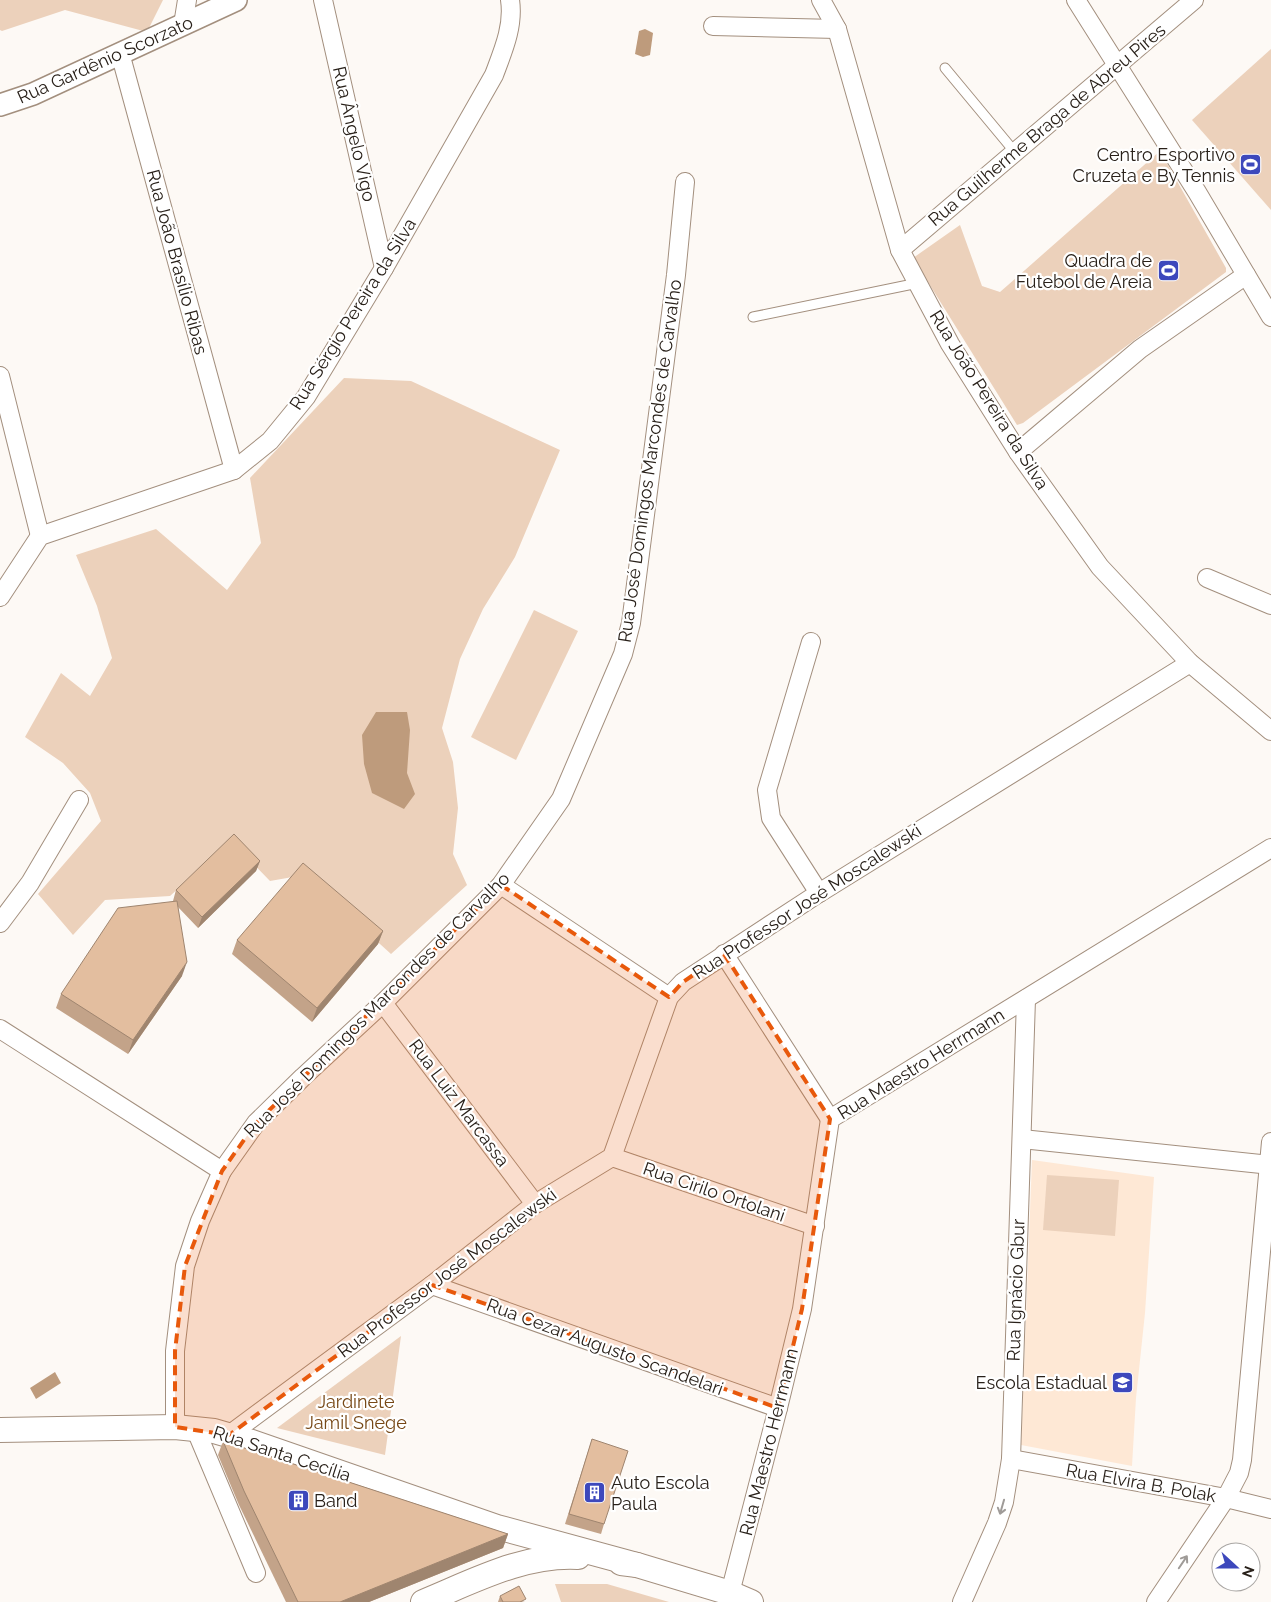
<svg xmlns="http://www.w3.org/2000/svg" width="1271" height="1602" viewBox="0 0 1271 1602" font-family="Raleway,sans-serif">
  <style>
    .built { fill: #fee8d5 }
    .green { fill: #ecd1bb }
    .water { fill: #be9b7c }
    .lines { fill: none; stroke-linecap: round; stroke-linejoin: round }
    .service-casing { stroke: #a38f7e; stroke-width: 11 }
    .minor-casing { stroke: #a38f7e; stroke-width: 20 }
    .tertiary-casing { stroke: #a38f7e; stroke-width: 24 }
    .secondary-casing { stroke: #a38f7e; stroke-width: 26 }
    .service { stroke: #fff; stroke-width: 9 }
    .minor { stroke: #fff; stroke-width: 18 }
    .tertiary { stroke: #fff; stroke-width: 21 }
    .secondary { stroke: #fff; stroke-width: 24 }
    .wall { fill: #c3a389 }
    .shaded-wall { fill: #9f856f }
    .building { fill: #e3be9f; stroke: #9f856f }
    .oneway { stroke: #9f9b98 }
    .marked { fill: #e8590c; fill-opacity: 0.2; stroke: #e8590c; stroke-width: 4; stroke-dasharray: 10 6; stroke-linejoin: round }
    .labels { text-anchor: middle; stroke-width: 4.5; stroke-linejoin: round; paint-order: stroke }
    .street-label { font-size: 18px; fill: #29211a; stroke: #fff }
    .poi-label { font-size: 18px; fill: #29211a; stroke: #fff; text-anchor: end }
    .park-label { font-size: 18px; fill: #774816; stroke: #fff }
  </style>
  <rect width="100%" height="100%" fill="#fdf9f5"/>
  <!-- built -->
  <path class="built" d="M1032,1160L1154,1177L1145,1313L1136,1398L1132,1466L1021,1445Z"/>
  <!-- green -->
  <g class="green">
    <path d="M0,0H163L147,32L65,10L2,31L0,30Z"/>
    <path d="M1271,49V210L1192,120Z"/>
    <path d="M1160,151L1226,268V272L1023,423L1017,425L913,258L960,225L982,286L1000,292Z"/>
    <path d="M344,378L411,381L560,450L515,557L483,609L460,659L442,728L453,762L458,808L453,854L467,885L391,954L304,875L270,881L231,841L170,896L105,900L73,935L38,894L101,821L90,793L63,763L25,737L61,673L90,696L112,658L97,606L76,555L156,529L227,590L261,543L250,478Z"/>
    <path d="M534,610L578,631L516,760L471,737Z"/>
    <path d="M1047,1175L1119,1180L1115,1236L1043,1230Z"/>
    <path d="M401,1336L385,1455L277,1428Z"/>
    <path d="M555,1584H607L669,1602H561Z"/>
  </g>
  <!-- water -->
  <g class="water">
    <path d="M645,29L653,33L650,55L643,57L635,54L639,31Z"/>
    <path d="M376,712H407L410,730L407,773L415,794L404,809L372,793L364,764L362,735Z"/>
    <path d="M55,1372L61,1383L36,1399L30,1388Z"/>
  </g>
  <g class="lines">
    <defs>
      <g id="service">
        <path d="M945,68L1014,151"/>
        <path d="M753,317L918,283"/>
      </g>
      <g id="minor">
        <path d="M323,0L384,268"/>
        <path d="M821,0L837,29L900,250L950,344L1018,452L1100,567L1190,663L1271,731"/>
        <path d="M1076,0L1197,192L1271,317"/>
        <path d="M183,25L187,0"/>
        <path d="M713,26L837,29"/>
        <path d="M120,53L234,470"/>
        <path d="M900,250L1194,0"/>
        <path d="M0,376L40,536"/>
        <path d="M1018,452L1140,349L1246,275"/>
        <path d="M1207,578L1271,605"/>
        <path d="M0,597L40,536L234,470L270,441L306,397L384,268L494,75C503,51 514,26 510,0"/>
        <path d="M811,642L767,790L771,818L819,893"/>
        <path d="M501,885L669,997"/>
        <path d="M0,923L30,883L79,800"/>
        <path d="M724,954L830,1119"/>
        <path d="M383,1003L535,1204"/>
        <path d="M0,1029L222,1171"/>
        <path d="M1022,1139L1271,1165"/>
        <path d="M612,1157L815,1226"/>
        <path d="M432,1285L778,1408"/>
        <path d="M175,1427V1351L185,1266L200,1221L222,1171L256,1123L303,1077L383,1003L501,885L561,799L623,654L631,623L676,275L685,182"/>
        <path d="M195,1428L256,1573"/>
        <path d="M229,1435L432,1285L535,1204L612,1157L669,997L683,982L819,893L1190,663"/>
        <path d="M1011,1459L1226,1498L1271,1509"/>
        <path d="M730,1593L778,1408L802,1309L830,1119L1271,848"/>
        <path d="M962,1602L997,1523L1004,1502L1011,1459L1026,999"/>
        <path d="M1156,1602L1226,1498L1239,1473L1242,1460L1271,1142"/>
      </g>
      <path id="tertiary" d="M0,105L33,94L236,0"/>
      <g id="secondary">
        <path d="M0,1430L175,1427L214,1431L252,1442L497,1527L637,1565"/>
        <path d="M621,1563L637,1565L730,1593L751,1602"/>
        <path d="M423,1602C472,1582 523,1554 578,1557"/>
      </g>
    </defs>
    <!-- service casing -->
    <use href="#service" class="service-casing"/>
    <!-- minor casing -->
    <use href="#minor" class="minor-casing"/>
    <!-- tertiary casing -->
    <use href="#tertiary" class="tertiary-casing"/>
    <!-- secondary casing -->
    <use href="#secondary" class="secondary-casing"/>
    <!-- service -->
    <use href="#service" class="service"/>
    <!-- minor -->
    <use href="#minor" class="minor"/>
    <!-- tertiary -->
    <use href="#tertiary" class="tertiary"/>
    <!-- secondary -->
    <use href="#secondary" class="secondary"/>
  </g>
  <!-- wall -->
  <g class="wall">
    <path d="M260,861L256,871L198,928L178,907L182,976L128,1054L56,1008L61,994L173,901L176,890Z"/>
    <path d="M383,931L378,944L312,1022L232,954L237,940Z"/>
    <path d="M592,1439L604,1524L601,1534L565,1524Z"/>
    <path d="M223,1441L508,1534L503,1548L369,1602H286L239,1505L218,1455Z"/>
    <path d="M500,1596L525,1602H498Z"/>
  </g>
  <!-- shaded-wall -->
  <g class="shaded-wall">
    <path d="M260,861L256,871L198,928L202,917Z"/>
    <path d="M383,931L378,944L312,1022L317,1008Z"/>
    <path d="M187,962L182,976L128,1054L133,1040Z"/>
    <path d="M508,1534L503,1548L369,1602H340Z"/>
  </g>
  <!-- building -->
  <g class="building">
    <path d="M234,834L260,861L202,917L176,890Z"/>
    <path d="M303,863L383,931L317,1008L237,940Z"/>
    <path d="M177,901L187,962L133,1040L61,994L118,908Z"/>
    <path d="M592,1439L628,1451L604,1524L569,1514Z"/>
    <path d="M223,1441L508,1534L340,1602H298L244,1491Z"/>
    <path d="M519,1586L526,1599L520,1602H503L500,1596Z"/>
  </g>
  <!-- one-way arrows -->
  <defs><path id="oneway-shaft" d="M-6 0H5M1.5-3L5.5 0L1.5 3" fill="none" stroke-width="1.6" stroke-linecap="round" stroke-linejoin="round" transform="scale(1.25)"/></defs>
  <g class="oneway">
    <use href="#oneway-shaft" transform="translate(1002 1507) rotate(106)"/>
    <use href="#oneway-shaft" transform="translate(1183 1562) rotate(-56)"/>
  </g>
  <!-- marked area -->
  <path class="marked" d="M501,885L669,997L683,982L724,954L830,1119L802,1309L778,1408L432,1285L229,1435L175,1427V1351L185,1266L222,1171L256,1123Z"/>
  <!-- icons -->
  <defs>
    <symbol id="stadium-square" viewBox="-11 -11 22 22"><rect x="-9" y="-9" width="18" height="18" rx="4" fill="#3d48bc" stroke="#fff"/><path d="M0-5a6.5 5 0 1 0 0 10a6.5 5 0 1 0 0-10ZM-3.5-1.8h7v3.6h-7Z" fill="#fff"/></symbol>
    <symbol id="school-square" viewBox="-11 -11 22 22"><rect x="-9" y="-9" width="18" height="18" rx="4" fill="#3d48bc" stroke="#fff"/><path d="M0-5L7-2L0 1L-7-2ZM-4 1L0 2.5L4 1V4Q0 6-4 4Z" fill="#fff"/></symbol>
    <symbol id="building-square" viewBox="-11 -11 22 22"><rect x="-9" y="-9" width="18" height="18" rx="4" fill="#3d48bc" stroke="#fff"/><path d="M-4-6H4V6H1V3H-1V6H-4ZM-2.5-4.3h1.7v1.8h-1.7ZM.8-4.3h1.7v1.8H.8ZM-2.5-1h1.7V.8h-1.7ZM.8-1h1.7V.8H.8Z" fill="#fff"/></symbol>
  </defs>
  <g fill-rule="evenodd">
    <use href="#stadium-square" x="1238" y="152" width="25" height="25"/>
    <use href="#stadium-square" x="1156" y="258" width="25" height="25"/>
    <use href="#school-square" x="1110" y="1370" width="25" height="25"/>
    <use href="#building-square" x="582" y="1480" width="25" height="25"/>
    <use href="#building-square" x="286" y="1488" width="25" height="25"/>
  </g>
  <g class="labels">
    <!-- street labels -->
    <g class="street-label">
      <text transform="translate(105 60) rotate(-24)" y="6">Rua Gardênio Scorzato</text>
      <text transform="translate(1047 125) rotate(-40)" y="6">Rua Guilherme Braga de Abreu Pires</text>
      <text transform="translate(354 134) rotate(77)" y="6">Rua Ângelo Vigo</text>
      <text transform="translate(177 262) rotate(75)" y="6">Rua João Brasílio Ribas</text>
      <text transform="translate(353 314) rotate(-58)" y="6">Rua Sérgio Pereira da Silva</text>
      <text transform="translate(989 400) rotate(58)" y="6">Rua João Pereira da Silva</text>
      <text transform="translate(650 461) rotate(-82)" y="6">Rua José Domingos Marcondes de Carvalho</text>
      <text transform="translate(807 902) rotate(-33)" y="6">Rua Professor José Moscalewski</text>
      <text transform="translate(377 1005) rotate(-45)" y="6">Rua José Domingos Marcondes de Carvalho</text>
      <text transform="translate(921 1064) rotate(-32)" y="6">Rua Maestro Herrmann</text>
      <text transform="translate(459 1103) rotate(53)" y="6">Rua Luiz Marcassa</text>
      <text transform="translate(714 1192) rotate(19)" y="6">Rua Cirilo Ortolani</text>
      <text transform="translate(447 1273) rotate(-37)" y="6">Rua Professor José Moscalewski</text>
      <text transform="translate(1016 1290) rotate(-88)" y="6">Rua Ignácio Gbur</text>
      <text transform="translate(605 1347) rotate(20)" y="6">Rua Cezar Augusto Scandelari</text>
      <text transform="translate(769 1442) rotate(-76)" y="6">Rua Maestro Herrmann</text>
      <text transform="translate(282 1454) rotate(18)" y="6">Rua Santa Cecília</text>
      <text transform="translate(1141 1483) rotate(10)" y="6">Rua Elvira B. Polak</text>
    </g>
    <!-- poi labels -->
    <g class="poi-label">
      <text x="1235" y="161">Centro Esportivo<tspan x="1235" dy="21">Cruzeta e By Tennis</tspan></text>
      <text x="1152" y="267">Quadra de<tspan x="1152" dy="21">Futebol de Areia</tspan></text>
      <text x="1107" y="1389">Escola Estadual</text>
      <text x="611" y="1489" text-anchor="start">Auto Escola<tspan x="611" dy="21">Paula</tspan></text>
      <text x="314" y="1507" text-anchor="start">Band</text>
    </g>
    <!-- park labels -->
    <g class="park-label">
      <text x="356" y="1408">Jardinete<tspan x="356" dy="21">Jamil Snege</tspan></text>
    </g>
  </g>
  <!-- north arrow -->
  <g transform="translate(1236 1567) rotate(111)"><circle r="24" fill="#ffffff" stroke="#a9a6a3"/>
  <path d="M0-4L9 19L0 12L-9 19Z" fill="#3d48bc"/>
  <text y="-8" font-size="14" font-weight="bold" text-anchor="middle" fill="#29211a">N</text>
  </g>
</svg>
